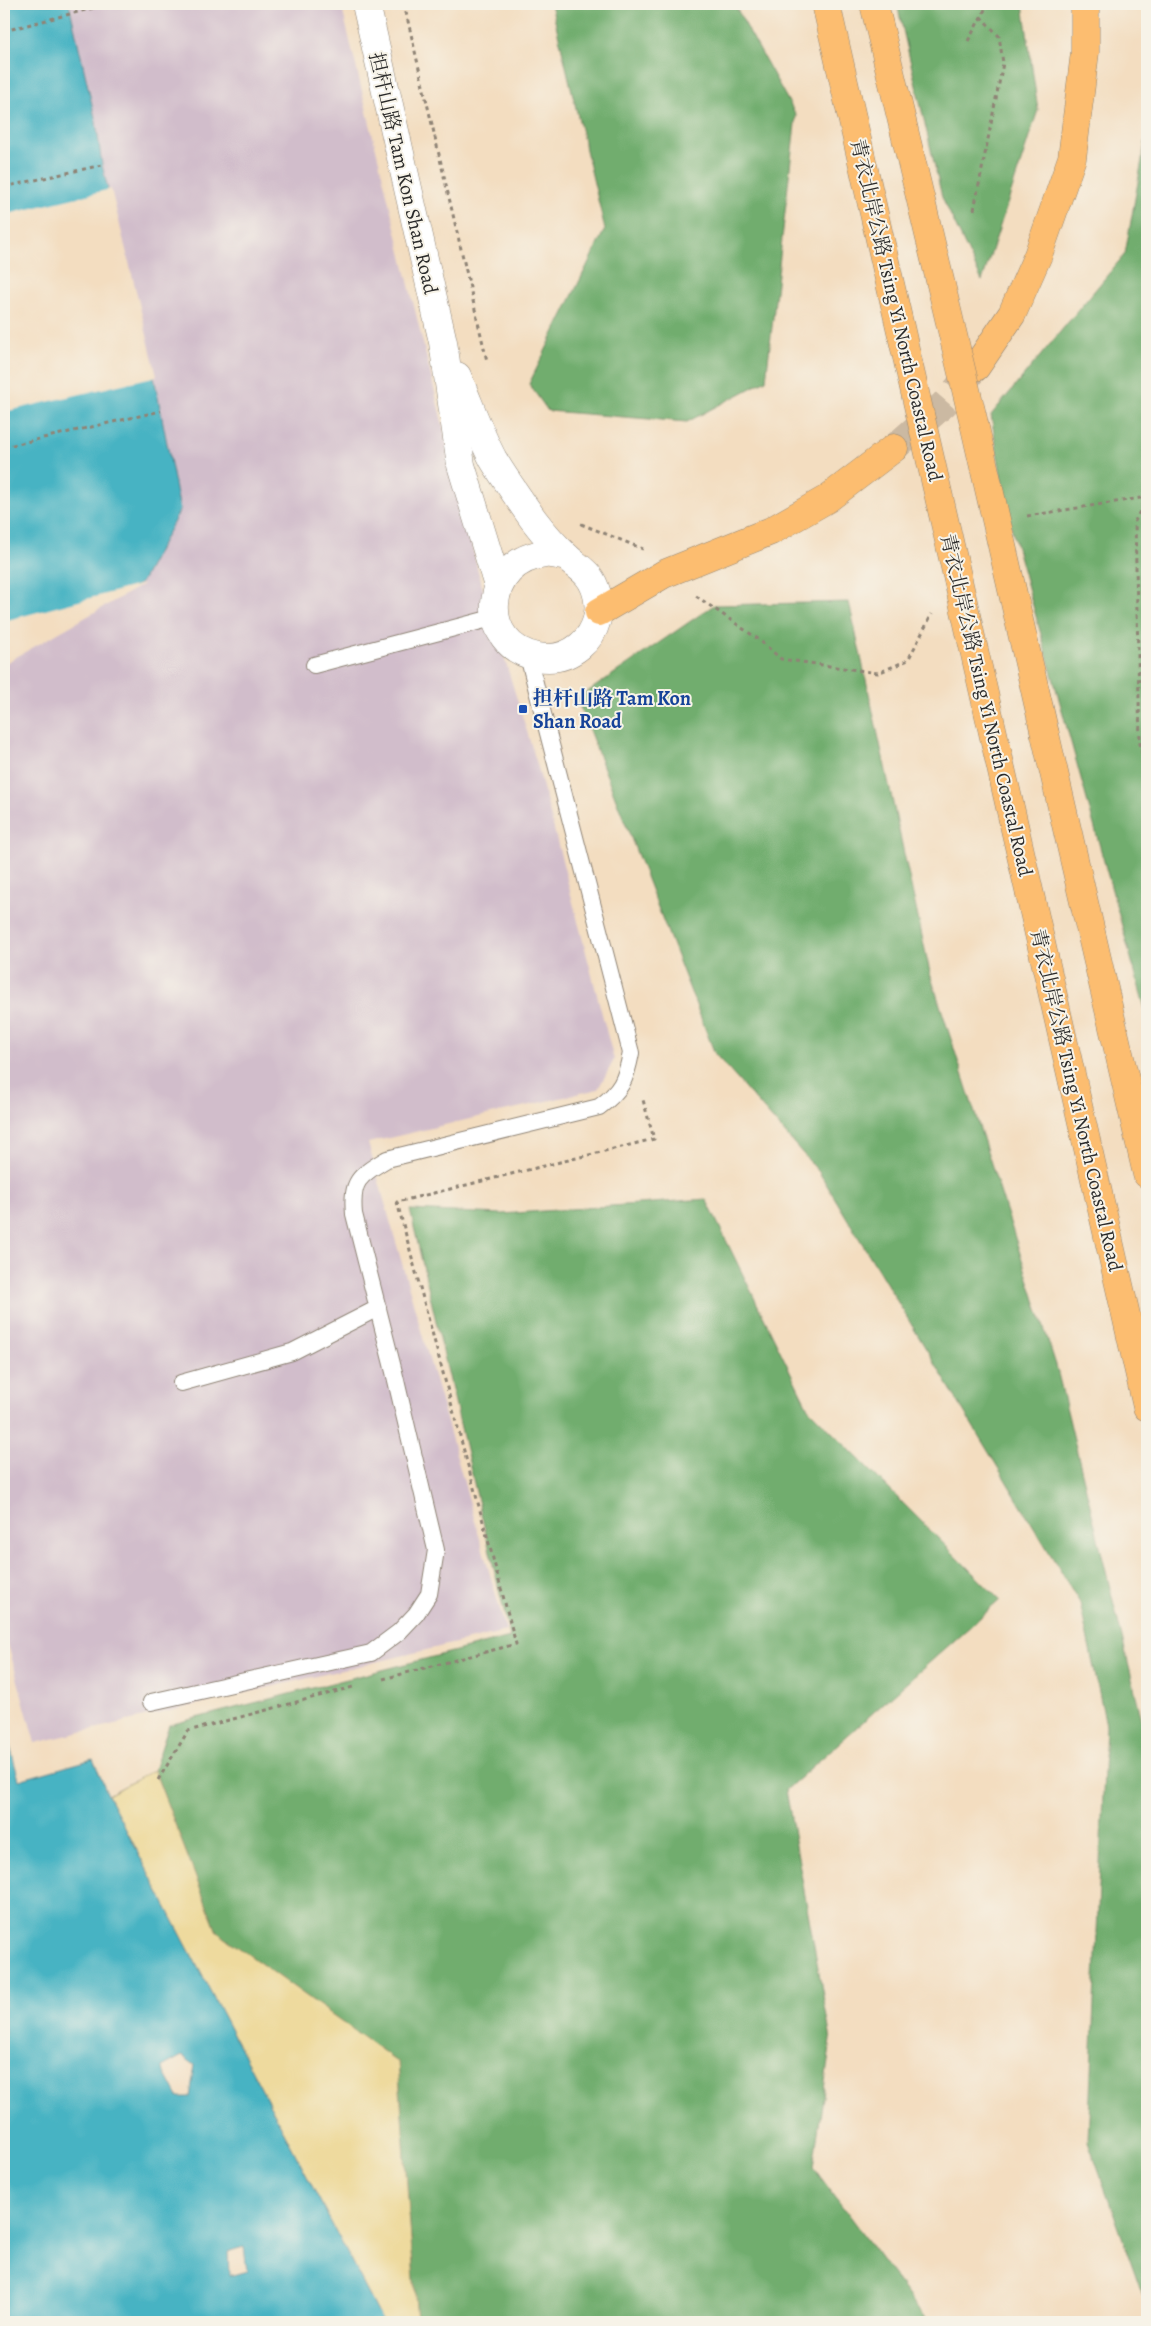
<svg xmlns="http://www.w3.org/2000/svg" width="1151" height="2326" viewBox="0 0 1151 2326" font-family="Alegreya,'Noto Serif TC',serif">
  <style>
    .industrial { fill: #d1bdcb }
    .forest { fill: #71ad6e; stroke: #4e6c4c }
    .sand { fill: #eeda9e; stroke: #8c8264 }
    .water { fill: #47b3c3; stroke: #396f77; fill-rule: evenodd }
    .pier { fill: #f3ddc0 }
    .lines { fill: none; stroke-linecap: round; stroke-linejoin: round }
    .primary-tunnel { stroke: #cbb9a2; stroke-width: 28; stroke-dasharray: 28 14; stroke-linecap: butt }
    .service-casing { stroke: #8f8476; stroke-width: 18 }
    .minor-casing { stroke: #8f8476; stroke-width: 29 }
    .primary-casing { stroke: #8f8476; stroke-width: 29 }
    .motorway-casing { stroke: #8f8476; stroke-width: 29 }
    .path { stroke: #8f8476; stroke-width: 3; stroke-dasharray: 4 4; stroke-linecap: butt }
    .service { stroke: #fff; stroke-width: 16 }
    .minor { stroke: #fff; stroke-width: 28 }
    .primary { stroke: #fcbd6f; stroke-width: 28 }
    .motorway { stroke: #fcbd6f; stroke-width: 28 }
    .motorway-bridge-casing { stroke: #8f8476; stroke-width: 29; stroke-linecap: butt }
    .motorway-bridge { stroke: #fcbd6f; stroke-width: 28 }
    .transit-dot { fill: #1a4fb4; stroke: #f7f3e8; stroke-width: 2 }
    .labels { text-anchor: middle; stroke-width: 4; stroke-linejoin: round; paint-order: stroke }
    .street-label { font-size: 20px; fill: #2b2b2b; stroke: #f7f3e8 }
    .transit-label { font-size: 20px; font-weight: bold; fill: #164399; stroke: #f7f3e8; text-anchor: start }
  </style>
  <rect width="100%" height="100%" fill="#f7f3e8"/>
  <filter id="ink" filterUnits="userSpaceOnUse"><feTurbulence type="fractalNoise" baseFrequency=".02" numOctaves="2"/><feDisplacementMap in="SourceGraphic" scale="10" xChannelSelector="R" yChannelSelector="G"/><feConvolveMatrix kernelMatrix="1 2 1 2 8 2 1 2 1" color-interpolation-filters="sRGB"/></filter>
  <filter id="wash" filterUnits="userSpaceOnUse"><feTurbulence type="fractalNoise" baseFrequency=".0096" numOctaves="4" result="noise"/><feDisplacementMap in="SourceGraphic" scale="20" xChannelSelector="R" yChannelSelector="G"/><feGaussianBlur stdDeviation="1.12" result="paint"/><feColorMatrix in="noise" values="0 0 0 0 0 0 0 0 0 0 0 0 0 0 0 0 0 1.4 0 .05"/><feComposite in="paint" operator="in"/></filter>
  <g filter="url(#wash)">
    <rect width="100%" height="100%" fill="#f3ddc0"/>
    <!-- industrial -->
    <path class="industrial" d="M4,4H341L480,579L537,764L614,1060L598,1089L368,1143L506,1631L35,1743L4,1630Z"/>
    <!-- forest -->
    <g class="forest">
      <path d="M551,4H734L796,115L766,380L687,422L548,411L529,384L605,229Z"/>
      <path d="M897,4H1023L1038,110L982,281L942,197Z"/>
      <path d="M1147,132V1016L1007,512L991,415L1125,254Z"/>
      <path d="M849,602L931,977L1056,1365L1147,1741V2307L1088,2141L1106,1725L1080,1603L819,1172L715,1054L577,699L714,605Z"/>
      <path d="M706,1199L808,1408L1000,1600L786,1790L831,2040L813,2167L928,2322H417L398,2062L217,1932L154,1770L169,1725L510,1637L410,1210L502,1214Z"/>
    </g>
    <!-- sand -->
    <path class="sand" d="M154,1770L217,1932L398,2062L417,2322H383L108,1795Z"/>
    <!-- water -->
    <g class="water">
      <path d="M4,4H69L96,122L102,165L154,377L180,510L141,583L4,662Z"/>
      <path d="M4,1724L19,1780L93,1759L108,1795L383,2322H4ZM182,2056L195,2065L190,2097H178L162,2067ZM244,2247L247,2271L229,2276L228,2252Z"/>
    </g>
    <!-- pier -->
    <g class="pier">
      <path d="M111,189L157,376L4,412V215Z"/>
      <path d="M143,584L142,585L4,664V621Z"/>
    </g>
  </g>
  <g filter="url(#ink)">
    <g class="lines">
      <!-- primary-tunnel -->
      <path class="primary-tunnel" d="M894,448L944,404L976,367"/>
      <defs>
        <g id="service">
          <path d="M314,665L496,617"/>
          <path d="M181,1383L292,1352L378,1308"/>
          <path d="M151,1702L371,1653L399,1632L416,1614L429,1594L436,1550L394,1372L354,1214C351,1180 359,1176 387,1159L599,1107C621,1091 626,1080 631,1053L528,656"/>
        </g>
        <g id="minor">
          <path d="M366,4L443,342L461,465L498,586"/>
          <path d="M457,376C469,403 479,433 493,459C505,479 519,499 533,519C543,532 556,547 568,558C580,569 589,572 595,588C603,609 597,632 580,646C568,656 554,660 538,657C476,646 483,560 545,554C552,553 561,556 567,557"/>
        </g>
        <g id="primary">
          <path d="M976,367L1012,314L1038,255L1072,158L1085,52V4"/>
          <path d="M599,612L664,574L771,531L827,499L894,448"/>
        </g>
        <g id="motorway">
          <path d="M1045,734L1147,1174"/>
          <path d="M996,746L1147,1407"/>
        </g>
      </defs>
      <!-- service casing -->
      <use href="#service" class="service-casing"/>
      <!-- minor casing -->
      <use href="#minor" class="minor-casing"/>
      <!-- primary casing -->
      <use href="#primary" class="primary-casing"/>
      <!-- motorway casing -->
      <use href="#motorway" class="motorway-casing"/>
      <!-- path -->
      <g class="path">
        <path d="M404,4L487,361"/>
        <path d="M4,31L109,4"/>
        <path d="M968,41L988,4"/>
        <path d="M4,187L102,165"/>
        <path d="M974,210L1003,63L999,36L980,16"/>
        <path d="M4,447L161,411"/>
        <path d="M1147,497L1135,521L1140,745L1147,774"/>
        <path d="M1027,516L1147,497"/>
        <path d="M581,524L643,549"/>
        <path d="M696,596L758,639L781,659L878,673L908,660L932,614"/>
        <path d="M383,1679L516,1644L397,1202L654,1139L643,1100"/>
        <path d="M158,1780L188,1731L353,1687"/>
      </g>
      <!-- service -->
      <use href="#service" class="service"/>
      <!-- minor -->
      <use href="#minor" class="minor"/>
      <!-- primary -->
      <use href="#primary" class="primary"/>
      <!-- motorway -->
      <use href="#motorway" class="motorway"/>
      <defs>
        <g id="motorway-bridge">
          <path d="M826,4L996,746"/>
          <path d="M874,4L973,419L1045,734"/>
        </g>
      </defs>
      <!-- motorway-bridge casing -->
      <use href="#motorway-bridge" class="motorway-bridge-casing"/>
      <!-- motorway-bridge -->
      <use href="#motorway-bridge" class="motorway-bridge"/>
    </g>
  </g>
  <!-- markers -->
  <rect class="transit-dot" x="518" y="704" width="10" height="10" rx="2.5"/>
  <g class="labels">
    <!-- street labels -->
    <g class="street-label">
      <text transform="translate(404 173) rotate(77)" y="7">担杆山路 Tam Kon Shan Road</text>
      <text transform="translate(897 310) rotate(77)" y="7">青衣北岸公路 Tsing Yi North Coastal Road</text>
      <text transform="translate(987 705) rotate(77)" y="7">青衣北岸公路 Tsing Yi North Coastal Road</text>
      <text transform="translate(1077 1100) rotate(77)" y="7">青衣北岸公路 Tsing Yi North Coastal Road</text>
    </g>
    <!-- transit labels -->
    <g class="transit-label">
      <text x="533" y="705">担杆山路 Tam Kon<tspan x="533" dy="23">Shan Road</tspan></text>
    </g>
  </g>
  <!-- margin -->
  <rect width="1151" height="2326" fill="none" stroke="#f7f3e8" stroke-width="20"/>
</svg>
